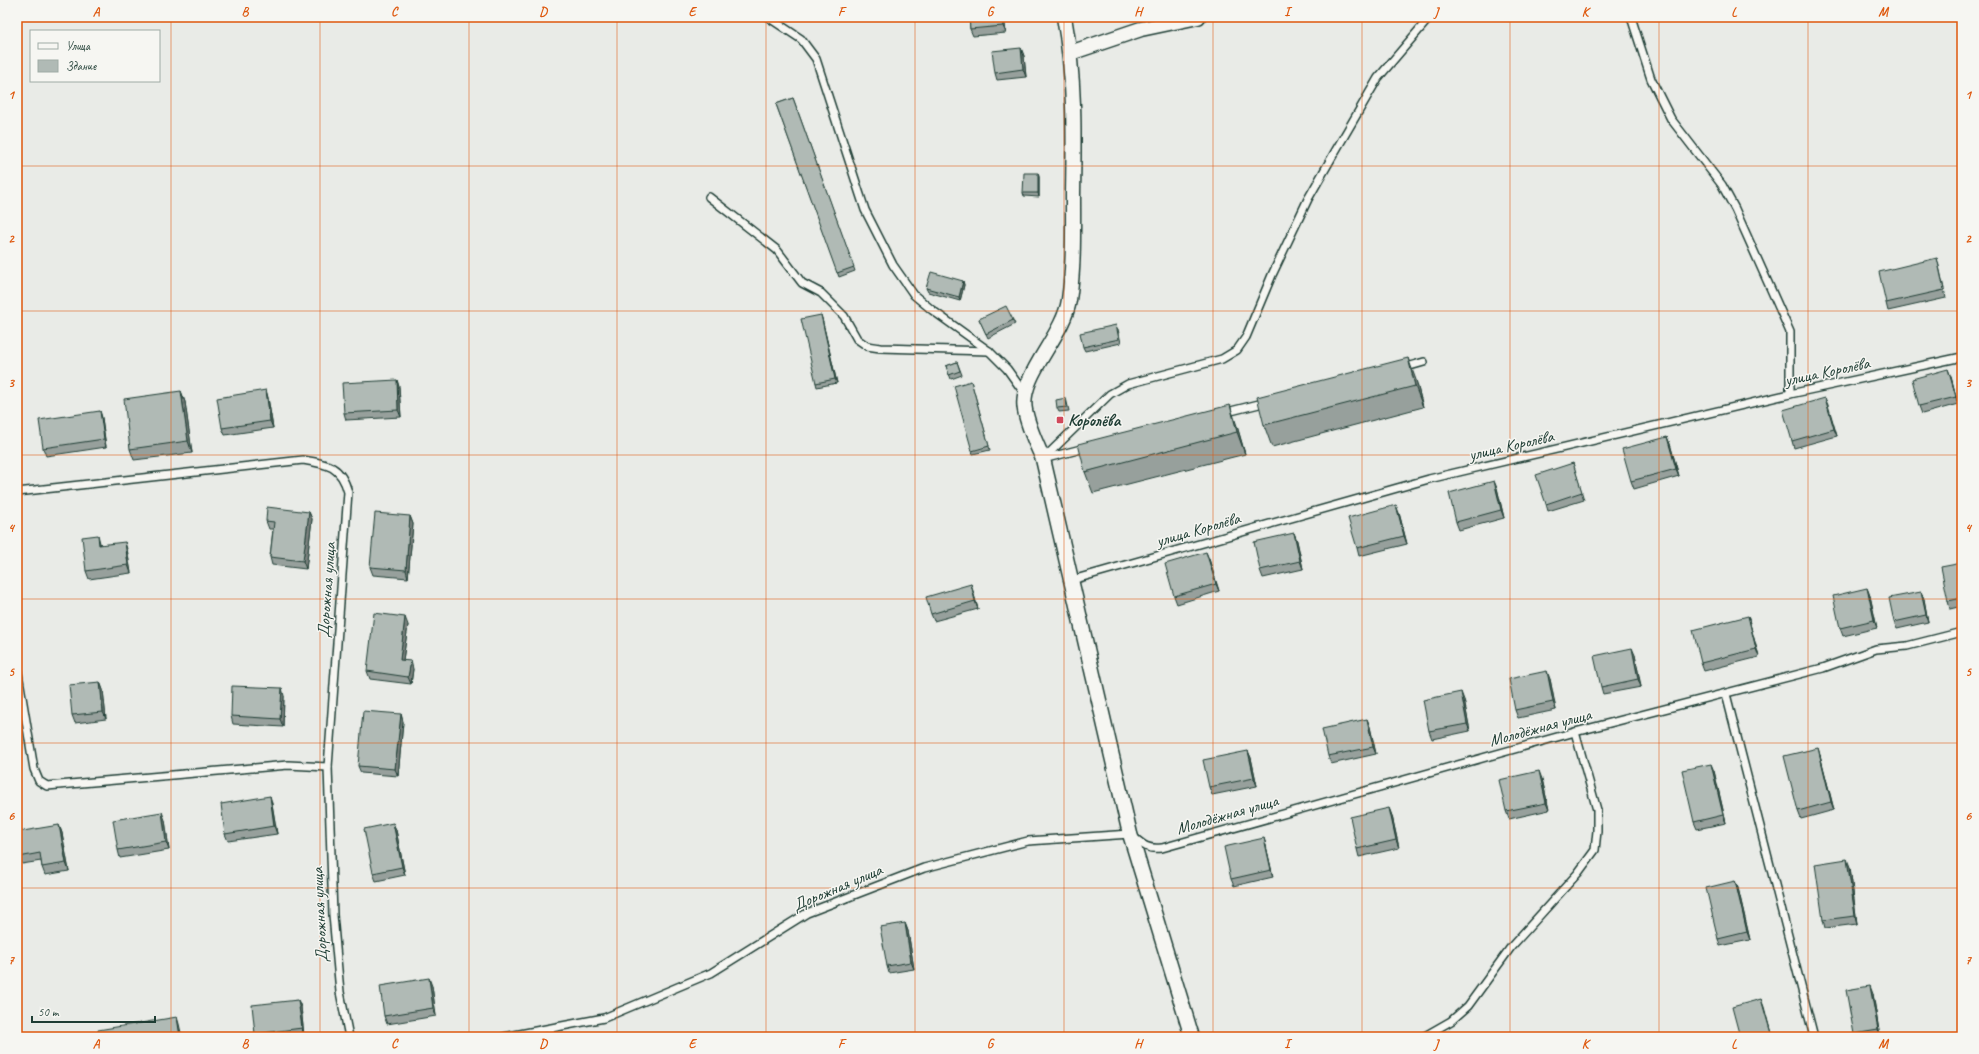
<svg xmlns="http://www.w3.org/2000/svg" width="1979" height="1054" viewBox="0 0 1979 1054" font-family="Caveat,sans-serif">
  <style>
    .lines { fill: none; stroke-linecap: round; stroke-linejoin: round }
    .lane-casing { stroke: #1f3d34; stroke-width: 10 }
    .street-casing { stroke: #1f3d34; stroke-width: 17 }
    .lane { stroke: #f6f6f2; stroke-width: 7 }
    .street { stroke: #f6f6f2; stroke-width: 14 }
    .wall { fill: #97a09c; stroke: #1f3d34 }
    .shaded-wall { fill: #7b827f; stroke: #1f3d34 }
    .building { fill: #b0bab5; stroke: #1f3d34 }
    .grid { fill: none; stroke: #de580e; stroke-width: 1; stroke-opacity: 0.55 }
    .poi-dot { fill: #d1495b; stroke: #f6f6f2; stroke-width: 1.5 }
    .labels { text-anchor: middle; stroke-width: 3; stroke-linejoin: round; paint-order: stroke }
    .street-label { font-size: 17px; fill: #1f3d34; stroke: #f6f6f2 }
    .poi-label { font-size: 17px; font-weight: bold; fill: #1f3d34; stroke: #f6f6f2; text-anchor: start }
    .neatline { fill: none; stroke: #de580e; stroke-width: 1.5 }
    .grid-label { font-size: 13px; text-anchor: middle; font-weight: bold; fill: #de580e }
  </style>
  <rect width="100%" height="100%" fill="#e9ebe7"/>
  <filter id="ink" filterUnits="userSpaceOnUse"><feTurbulence type="fractalNoise" baseFrequency=".025" numOctaves="2"/><feDisplacementMap in="SourceGraphic" scale="8" xChannelSelector="R" yChannelSelector="G"/><feConvolveMatrix kernelMatrix="1 2 1 2 8 2 1 2 1" color-interpolation-filters="sRGB"/></filter>
  <g filter="url(#ink)">
    <g class="lines">
      <defs>
        <g id="lane">
          <path d="M768,17L801,39L816,59L865,210L893,265L914,295L932,310L989,351L1007,369L1025,394"/>
          <path d="M1631,17L1651,79L1671,119L1722,185L1735,209L1790,332V394"/>
          <path d="M709,197L777,250L802,283L821,293L844,316L857,339L867,346L880,348L989,351"/>
          <path d="M1403,368L1424,362"/>
          <path d="M1223,413L1267,402"/>
          <path d="M1043,459L1110,394L1128,384L1222,359L1237,350L1246,337L1272,275L1308,199L1336,150L1378,78L1430,17"/>
          <path d="M1043,459L1089,447"/>
          <path d="M17,492L303,460C328,464 341,466 348,492L328,767L333,915L340,992L349,1037"/>
          <path d="M1072,580L1429,479L1790,394L1962,357"/>
          <path d="M17,667L34,769L39,781L47,786L288,765L328,767"/>
          <path d="M1726,694L1814,1037"/>
          <path d="M504,1037L604,1018L711,973L807,913L924,868L1028,841L1130,834C1142,844 1146,850 1162,848L1575,732L1823,668L1876,649L1907,646L1962,632"/>
          <path d="M1423,1037L1451,1021L1468,1006L1511,947L1578,873L1595,850L1597,831V810L1575,732"/>
        </g>
        <g id="street">
          <path d="M1064,17C1075,76 1074,134 1073,195C1073,230 1074,265 1069,300C1064,336 1018,376 1025,410C1028,427 1036,443 1043,459L1130,834L1192,1037"/>
          <path d="M1070,53L1141,29L1198,17"/>
        </g>
      </defs>
      <!-- lane casing -->
      <use href="#lane" class="lane-casing"/>
      <!-- street casing -->
      <use href="#street" class="street-casing"/>
      <!-- lane -->
      <use href="#lane" class="lane"/>
      <!-- street -->
      <use href="#street" class="street"/>
    </g>
    <!-- wall -->
    <g class="wall">
      <path d="M969,17H1004L1006,33L973,36L970,29Z"/>
      <path d="M1021,48L1024,56L1026,77L997,80L995,73Z"/>
      <path d="M793,98L855,271L839,277L776,104Z"/>
      <path d="M1038,173L1039,177V197L1024,196L1023,193Z"/>
      <path d="M1937,258L1939,266L1946,298L1888,311L1886,303Z"/>
      <path d="M963,281L964,285L960,301L928,292L926,288Z"/>
      <path d="M821,315L837,383L817,387L816,383Z"/>
      <path d="M979,319L1013,320L1015,324L988,338Z"/>
      <path d="M1118,329L1121,343L1085,351L1083,347Z"/>
      <path d="M957,362L962,375L951,379L946,366Z"/>
      <path d="M1951,377L1958,404L1922,414L1919,406Z"/>
      <path d="M397,380L399,387L401,417L346,420L344,413Z"/>
      <path d="M1416,380L1423,407L1272,447L1264,425Z"/>
      <path d="M971,381L990,450L973,454L972,451Z"/>
      <path d="M266,390L268,398L273,428L225,435L222,428Z"/>
      <path d="M181,391L185,402L192,453L134,460L130,449Z"/>
      <path d="M1066,398L1069,411L1059,412L1057,408Z"/>
      <path d="M1825,398L1837,436L1794,448L1792,441Z"/>
      <path d="M100,411L102,418L106,447L46,456L43,448Z"/>
      <path d="M1237,426L1245,454L1093,493L1085,472Z"/>
      <path d="M1667,437L1670,444L1679,476L1634,489L1631,481Z"/>
      <path d="M1573,463L1584,500L1548,511L1546,504Z"/>
      <path d="M1497,488L1504,518L1459,530L1456,522Z"/>
      <path d="M309,512L312,519L306,569L272,565L270,557L273,529H269L266,521Z"/>
      <path d="M1399,513L1407,544L1359,556L1357,548Z"/>
      <path d="M410,516L413,524L408,578L373,575L370,567Z"/>
      <path d="M1294,533L1297,541L1303,569L1263,578L1260,570Z"/>
      <path d="M100,543L101,545L127,549L131,573L89,579L86,571Z"/>
      <path d="M1209,559L1219,591L1177,604L1174,596Z"/>
      <path d="M1962,563V606L1950,609L1948,601Z"/>
      <path d="M971,584L978,609L934,621L931,614Z"/>
      <path d="M1867,588L1870,596L1877,628L1843,636L1840,628Z"/>
      <path d="M1921,592L1924,599L1928,622L1897,629L1894,622Z"/>
      <path d="M1748,616L1750,624L1759,657L1704,671L1701,663Z"/>
      <path d="M408,625L403,660L413,669L411,684L370,679L367,671Z"/>
      <path d="M1635,655L1641,687L1603,694L1601,687Z"/>
      <path d="M1550,679L1556,710L1518,718L1515,710Z"/>
      <path d="M100,682L103,690L106,719L75,723L72,715Z"/>
      <path d="M284,696L283,727L233,724L231,716Z"/>
      <path d="M1464,700L1470,731L1432,739L1429,731Z"/>
      <path d="M401,714L403,722L398,776L361,773L358,766Z"/>
      <path d="M1367,719L1370,727L1376,754L1331,764L1328,756Z"/>
      <path d="M1248,751L1251,758L1257,786L1212,795L1209,787Z"/>
      <path d="M1820,755L1834,810L1801,819L1798,811Z"/>
      <path d="M1714,771L1726,823L1697,829L1694,822Z"/>
      <path d="M1542,779L1549,810L1509,819L1506,811Z"/>
      <path d="M270,796L272,804L277,834L228,841L225,834Z"/>
      <path d="M1389,808L1392,816L1399,848L1359,857L1357,849Z"/>
      <path d="M165,820L169,850L120,858L118,850Z"/>
      <path d="M393,823L396,830L405,875L376,881L373,873Z"/>
      <path d="M59,825L62,833L69,871L45,875L42,867L41,861L22,864L19,857Z"/>
      <path d="M1264,838L1266,846L1273,877L1234,886L1231,879Z"/>
      <path d="M1850,867L1857,924L1825,928L1823,920Z"/>
      <path d="M1735,881L1738,888L1750,940L1720,946L1718,939Z"/>
      <path d="M905,923L908,931L914,969L889,973L887,966Z"/>
      <path d="M432,986L436,1016L387,1024L384,1016Z"/>
      <path d="M1873,994L1880,1037H1855L1854,1034Z"/>
      <path d="M298,1000L301,1007L304,1036L296,1037H256L255,1034Z"/>
    </g>
    <!-- shaded-wall -->
    <g class="shaded-wall">
      <path d="M1002,17H1004L1006,33L1003,26Z"/>
      <path d="M1021,48L1024,56L1026,77L1023,69Z"/>
      <path d="M1038,173L1039,177V197L1038,193Z"/>
      <path d="M963,281L964,285L960,301L959,297Z"/>
      <path d="M821,315L822,319L837,383L835,379Z"/>
      <path d="M1408,358L1416,380L1423,407L1415,386Z"/>
      <path d="M1948,369L1951,377L1958,404Z"/>
      <path d="M397,380L399,387L401,417L398,410Z"/>
      <path d="M266,390L268,398L273,428L270,421Z"/>
      <path d="M181,391L185,402L192,453L188,441Z"/>
      <path d="M1825,398L1828,405L1837,436L1834,429Z"/>
      <path d="M1230,405L1237,426L1245,454L1237,432Z"/>
      <path d="M100,411L102,418L106,447L104,439Z"/>
      <path d="M1667,437L1670,444L1679,476L1676,469Z"/>
      <path d="M1494,481L1497,488L1504,518L1501,510Z"/>
      <path d="M1396,505L1399,513L1407,544L1404,536Z"/>
      <path d="M309,512L312,519L306,569L303,561Z"/>
      <path d="M410,516L413,524L408,578L406,570Z"/>
      <path d="M1294,533L1297,541L1303,569L1300,561Z"/>
      <path d="M98,535L100,543L101,553L99,545Z"/>
      <path d="M125,542L127,549L131,573L128,565Z"/>
      <path d="M1206,552L1209,559L1219,591L1216,584Z"/>
      <path d="M971,584L973,592L978,609L975,601Z"/>
      <path d="M1867,588L1870,596L1877,628L1874,620Z"/>
      <path d="M1921,592L1924,599L1928,622L1926,615Z"/>
      <path d="M1748,616L1750,624L1759,657L1756,649Z"/>
      <path d="M405,617L408,625L402,667L400,660Z"/>
      <path d="M1632,648L1635,655L1641,687L1638,679Z"/>
      <path d="M411,661L413,669L411,684L408,677Z"/>
      <path d="M1547,671L1550,679L1556,710L1553,702Z"/>
      <path d="M100,682L103,690L106,719L103,712Z"/>
      <path d="M282,688L284,696L283,727L280,719Z"/>
      <path d="M1461,692L1464,700L1470,731L1467,724Z"/>
      <path d="M401,714L403,722L398,776L395,769Z"/>
      <path d="M1367,719L1370,727L1376,754L1373,747Z"/>
      <path d="M1818,748L1820,755L1834,810L1831,802Z"/>
      <path d="M1248,751L1251,758L1257,786L1254,778Z"/>
      <path d="M1711,764L1714,771L1726,823L1723,815Z"/>
      <path d="M1539,771L1542,779L1549,810L1546,803Z"/>
      <path d="M270,796L272,804L277,834L274,826Z"/>
      <path d="M1389,808L1392,816L1399,848L1396,840Z"/>
      <path d="M162,812L165,820L169,850L166,842Z"/>
      <path d="M393,823L396,830L405,875L402,867Z"/>
      <path d="M59,825L62,833L69,871L66,863Z"/>
      <path d="M1264,838L1266,846L1273,877L1271,870Z"/>
      <path d="M1847,859L1850,867L1857,924L1855,916Z"/>
      <path d="M1735,881L1738,888L1750,940L1747,932Z"/>
      <path d="M905,923L908,931L914,969L911,962Z"/>
      <path d="M429,978L432,986L436,1016L433,1008Z"/>
      <path d="M1870,986L1873,994L1880,1037L1878,1030Z"/>
      <path d="M1761,999L1764,1007L1772,1037Z"/>
      <path d="M298,1000L301,1007L304,1036L302,1028Z"/>
      <path d="M177,1017L179,1024L182,1037H180Z"/>
    </g>
    <!-- building -->
    <g class="building">
      <path d="M969,17H1002L1003,26L970,29Z"/>
      <path d="M1021,48L1023,69L995,73L992,51Z"/>
      <path d="M793,98L854,267L837,273L776,104Z"/>
      <path d="M1024,173H1038V193H1023Z"/>
      <path d="M1937,258L1944,290L1886,303L1879,272Z"/>
      <path d="M931,272L963,281L959,297L926,288Z"/>
      <path d="M1006,306L1013,320L986,334L979,319Z"/>
      <path d="M821,315L835,379L816,383L801,319Z"/>
      <path d="M1116,325L1119,339L1083,347L1080,333Z"/>
      <path d="M1408,358L1415,386L1264,425L1257,397Z"/>
      <path d="M957,362L960,371L949,375L946,366Z"/>
      <path d="M1948,369L1956,397L1919,406L1912,379Z"/>
      <path d="M397,380L398,410L344,413L342,383Z"/>
      <path d="M971,381L989,446L972,451L954,386Z"/>
      <path d="M266,390L270,421L222,428L217,398Z"/>
      <path d="M181,391L188,441L130,449L124,399Z"/>
      <path d="M1066,398L1067,407L1057,408L1056,400Z"/>
      <path d="M1825,398L1834,429L1792,441L1783,410Z"/>
      <path d="M1230,405L1237,432L1085,472L1078,444Z"/>
      <path d="M100,411L104,439L43,448L39,420Z"/>
      <path d="M1667,437L1676,469L1631,481L1622,449Z"/>
      <path d="M1573,463L1582,492L1546,504L1536,475Z"/>
      <path d="M1494,481L1501,510L1456,522L1449,493Z"/>
      <path d="M1396,505L1404,536L1357,548L1348,518Z"/>
      <path d="M267,507L309,512L303,561L270,557L274,522L266,521Z"/>
      <path d="M375,513L410,516L406,570L370,567Z"/>
      <path d="M1294,533L1300,561L1260,570L1254,542Z"/>
      <path d="M98,535L99,545L125,542L128,565L86,571L82,537Z"/>
      <path d="M1206,552L1216,584L1174,596L1165,564Z"/>
      <path d="M1962,563V598L1948,601L1941,567Z"/>
      <path d="M971,584L975,601L931,614L926,597Z"/>
      <path d="M1867,588L1874,620L1840,628L1833,596Z"/>
      <path d="M1921,592L1926,615L1894,622L1889,598Z"/>
      <path d="M374,613L405,617L400,660L411,661L408,677L367,671Z"/>
      <path d="M1748,616L1756,649L1701,663L1693,630Z"/>
      <path d="M1632,648L1638,679L1601,687L1594,656Z"/>
      <path d="M1960,659H1962V672Z"/>
      <path d="M1547,671L1553,702L1515,710L1509,679Z"/>
      <path d="M100,682L103,712L72,715L69,685Z"/>
      <path d="M232,686L282,688L280,719L231,716Z"/>
      <path d="M1461,692L1467,724L1429,731L1423,700Z"/>
      <path d="M363,711L401,714L395,769L358,766Z"/>
      <path d="M1367,719L1373,747L1328,756L1322,729Z"/>
      <path d="M1818,748L1831,802L1798,811L1784,756Z"/>
      <path d="M1248,751L1254,778L1209,787L1203,760Z"/>
      <path d="M1711,764L1723,815L1694,822L1682,770Z"/>
      <path d="M1539,771L1546,803L1506,811L1499,780Z"/>
      <path d="M270,796L274,826L225,834L221,804Z"/>
      <path d="M1389,808L1396,840L1357,849L1350,817Z"/>
      <path d="M162,812L166,842L118,850L113,820Z"/>
      <path d="M393,823L402,867L373,873L364,829Z"/>
      <path d="M59,825L66,863L42,867L40,853L19,857L17,842V832Z"/>
      <path d="M1264,838L1271,870L1231,879L1224,847Z"/>
      <path d="M1847,859L1855,916L1823,920L1815,864Z"/>
      <path d="M1735,881L1747,932L1718,939L1706,888Z"/>
      <path d="M905,923L911,962L887,966L880,927Z"/>
      <path d="M429,978L433,1008L384,1016L380,986Z"/>
      <path d="M1870,986L1878,1030L1854,1034L1846,990Z"/>
      <path d="M1761,999L1772,1037H1740L1732,1007Z"/>
      <path d="M298,1000L302,1028L255,1034L252,1005Z"/>
      <path d="M177,1017L180,1037H99L98,1030Z"/>
    </g>
  </g>
  <!-- grid -->
  <path class="grid" d="M171,17V1037M320,17V1037M469,17V1037M617,17V1037M766,17V1037M915,17V1037M1064,17V1037M1213,17V1037M1362,17V1037M1510,17V1037M1659,17V1037M1808,17V1037M17,166H1962M17,311H1962M17,455H1962M17,599H1962M17,743H1962M17,888H1962"/>
  <!-- markers -->
  <rect class="poi-dot" x="1056" y="416" width="8" height="8" rx="2"/>
  <g class="labels">
    <!-- street labels -->
    <g class="street-label">
      <text transform="translate(1827 371) rotate(-12)" y="6">улица Королёва</text>
      <text transform="translate(1511 445) rotate(-13)" y="6">улица Королёва</text>
      <text transform="translate(1198 529) rotate(-16)" y="6">улица Королёва</text>
      <text transform="translate(326 590) rotate(-86)" y="6">Дорожная улица</text>
      <text transform="translate(1540 727) rotate(-15)" y="6">Молодёжная улица</text>
      <text transform="translate(1227 814) rotate(-16)" y="6">Молодёжная улица</text>
      <text transform="translate(837 887) rotate(-23)" y="6">Дорожная улица</text>
      <text transform="translate(319 915) rotate(-93)" y="6">Дорожная улица</text>
    </g>
    <!-- poi labels -->
    <g class="poi-label">
      <text x="1068" y="426">Королёва</text>
    </g>
  </g>
  <!-- margin -->
  <rect width="1979" height="1054" fill="none" stroke="#f6f6f2" stroke-width="44"/>
  <!-- legend -->
  <rect x="30" y="30" width="130" height="52" fill="#f6f6f2" stroke="#a0aca6"/>
  <rect x="38" y="43" width="20" height="6" fill="#f6f6f2" stroke="#a0aca6"/>
  <text x="66" y="50" font-size="12" fill="#1f3d34">Улица</text>
  <rect x="38" y="60" width="20" height="12" fill="#b0bab5" stroke="#a0aca6"/>
  <text x="66" y="70" font-size="12" fill="#1f3d34">Здание</text>
  <!-- scale -->
  <path d="M32 1016v6h123v-6" fill="none" stroke="#1f3d34" stroke-width="2"/>
  <text x="38" y="1016" font-size="12" fill="#1f3d34" stroke="#f6f6f2" stroke-width="3" paint-order="stroke">50 m</text>
  <rect x="22" y="22" width="1935" height="1010" class="neatline"/>
  <g class="grid-label">
    <text x="96" y="16">A</text>
    <text x="245" y="16">B</text>
    <text x="394" y="16">C</text>
    <text x="543" y="16">D</text>
    <text x="692" y="16">E</text>
    <text x="841" y="16">F</text>
    <text x="990" y="16">G</text>
    <text x="1138" y="16">H</text>
    <text x="1287" y="16">I</text>
    <text x="1436" y="16">J</text>
    <text x="1585" y="16">K</text>
    <text x="1734" y="16">L</text>
    <text x="1883" y="16">M</text>
    <text x="11" y="99">1</text>
    <text x="1968" y="99">1</text>
    <text x="11" y="243">2</text>
    <text x="1968" y="243">2</text>
    <text x="11" y="387">3</text>
    <text x="1968" y="387">3</text>
    <text x="11" y="532">4</text>
    <text x="1968" y="532">4</text>
    <text x="11" y="676">5</text>
    <text x="1968" y="676">5</text>
    <text x="11" y="820">6</text>
    <text x="1968" y="820">6</text>
    <text x="11" y="964">7</text>
    <text x="1968" y="964">7</text>
    <text x="96" y="1048">A</text>
    <text x="245" y="1048">B</text>
    <text x="394" y="1048">C</text>
    <text x="543" y="1048">D</text>
    <text x="692" y="1048">E</text>
    <text x="841" y="1048">F</text>
    <text x="990" y="1048">G</text>
    <text x="1138" y="1048">H</text>
    <text x="1287" y="1048">I</text>
    <text x="1436" y="1048">J</text>
    <text x="1585" y="1048">K</text>
    <text x="1734" y="1048">L</text>
    <text x="1883" y="1048">M</text>
  </g>
</svg>
